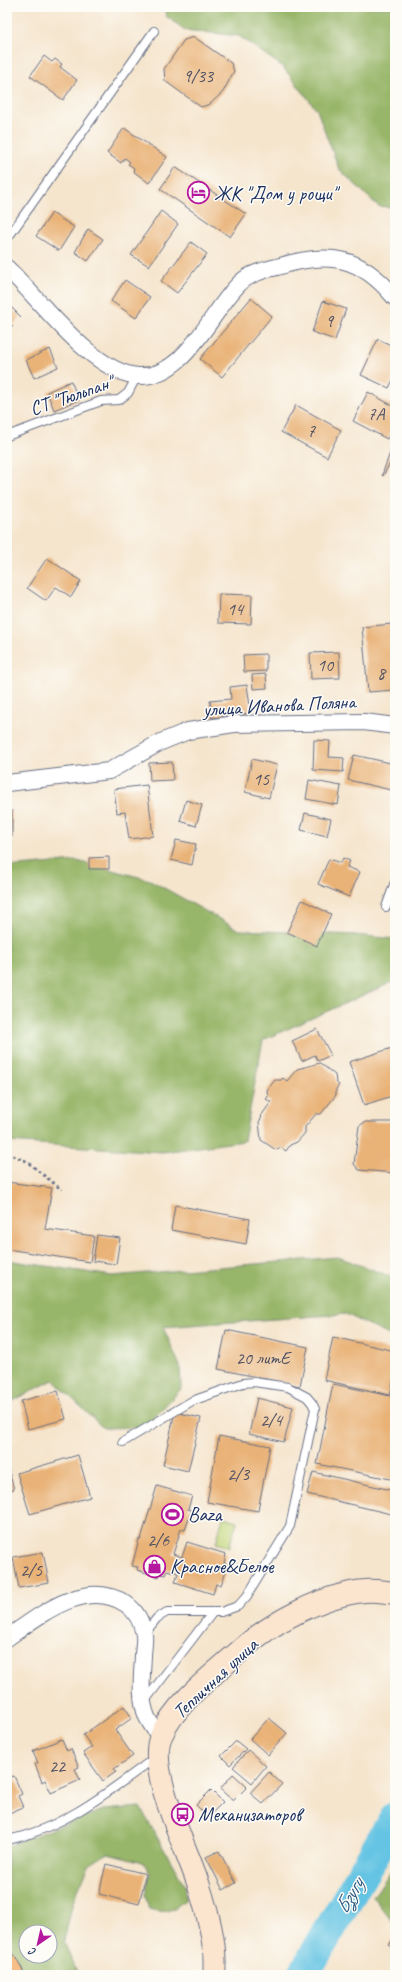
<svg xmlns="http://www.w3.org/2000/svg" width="402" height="1982" viewBox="0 0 402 1982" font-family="Caveat,sans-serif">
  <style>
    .green { fill: #c1d579; stroke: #6e826c }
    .forest { fill: #98b669; stroke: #5a7264; fill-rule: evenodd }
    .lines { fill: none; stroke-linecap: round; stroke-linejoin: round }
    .river { stroke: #65c4e3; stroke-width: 32 }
    .building { fill: #e9b277 }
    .lane-casing { stroke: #676f85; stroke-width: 10 }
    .street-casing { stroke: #676f85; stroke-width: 18 }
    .secondary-casing { stroke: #676f85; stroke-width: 24 }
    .highway-casing { stroke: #676f85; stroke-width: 24 }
    .path { stroke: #676f85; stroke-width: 2.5; stroke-dasharray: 3 3; stroke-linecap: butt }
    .lane { stroke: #fff; stroke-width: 8 }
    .street { stroke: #fff; stroke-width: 16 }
    .secondary { stroke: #fce5cf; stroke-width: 22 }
    .highway { stroke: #f7be88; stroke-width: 22 }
    .labels { text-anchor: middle; stroke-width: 3; stroke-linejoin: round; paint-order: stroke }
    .number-label { font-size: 18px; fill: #4e5064 }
    .poi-label { font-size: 20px; fill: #1b2f5e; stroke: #fdfcf7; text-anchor: start }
    .street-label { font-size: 20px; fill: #1b2f5e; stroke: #fdfcf7 }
    .water-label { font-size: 21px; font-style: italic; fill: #315c86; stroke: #fdfcf7 }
  </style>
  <rect width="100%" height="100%" fill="#fdfcf7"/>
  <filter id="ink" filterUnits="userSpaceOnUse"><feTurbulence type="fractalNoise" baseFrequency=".025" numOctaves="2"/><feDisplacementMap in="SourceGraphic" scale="8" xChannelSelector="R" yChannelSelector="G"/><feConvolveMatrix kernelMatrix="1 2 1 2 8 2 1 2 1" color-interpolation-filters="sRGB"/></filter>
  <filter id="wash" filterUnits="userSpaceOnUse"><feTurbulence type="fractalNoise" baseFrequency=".012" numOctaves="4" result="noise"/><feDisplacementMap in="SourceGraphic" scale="16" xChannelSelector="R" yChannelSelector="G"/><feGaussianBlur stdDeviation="0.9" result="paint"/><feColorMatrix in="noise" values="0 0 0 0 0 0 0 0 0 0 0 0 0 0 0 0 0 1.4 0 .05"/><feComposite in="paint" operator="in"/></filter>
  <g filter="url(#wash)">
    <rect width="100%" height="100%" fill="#f5e5cd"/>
    <!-- green -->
    <path class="green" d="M223,1517L237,1521L229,1547L216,1543Z"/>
    <!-- forest -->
    <g class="forest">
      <path d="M165,7H395V208L378,206L339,169L317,110L283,67L239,36L185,30L167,17Z"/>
      <path d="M77,861L150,880L239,930L355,935L395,939V981L263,1040L244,1141L163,1152L7,1142V867Z"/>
      <path d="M338,1257L395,1278V1338L346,1314L163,1327L180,1366L181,1389L145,1427L103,1428L53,1380L7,1404V1260L112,1276Z"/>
      <path d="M140,1807L186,1888L185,1900C171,1911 167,1914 149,1909L145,1894L150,1873L143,1862L108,1853L89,1865L73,1902L64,1941L78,1975H7V1846L103,1810ZM26,1932H50V1956H26Z"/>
      <path d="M395,1865V1925L373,1897Z"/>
    </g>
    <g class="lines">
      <!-- river -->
      <path class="river" d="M303,1975L395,1818"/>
    </g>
    <g id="blocks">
      <!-- building -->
      <g class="building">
        <path d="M194,37L231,63L234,71L223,92L210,104L201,107L165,81L164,69L184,40Z"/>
        <path d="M44,56L52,62L55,59L62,64L60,67L77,80L63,100L30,76Z"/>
        <path d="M124,128L167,157L149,183L133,171L134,168L128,164L130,162L125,158L121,163L107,153Z"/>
        <path d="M175,167L246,214L230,237L160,189Z"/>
        <path d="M161,211L178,224L149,266L131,255Z"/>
        <path d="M52,213L74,227L59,251L36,236Z"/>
        <path d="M88,229L103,239L88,261L75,252Z"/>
        <path d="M191,242L207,254L177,293L161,281Z"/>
        <path d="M125,280L150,297L136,318L111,301Z"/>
        <path d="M251,298L272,316L222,377L200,359Z"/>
        <path d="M323,301L346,309L335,340L312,332Z"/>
        <path d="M7,303L21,317L7,331Z"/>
        <path d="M378,339L395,347V376L389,388L361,375Z"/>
        <path d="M50,349L58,367L34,378L26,360Z"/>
        <path d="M71,381L79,400L54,410L47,392Z"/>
        <path d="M368,392L395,407V424L387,439L353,421Z"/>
        <path d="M296,405L341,430L327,457L281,432Z"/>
        <path d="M395,439V454L383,476L382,475Z"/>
        <path d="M47,558L81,581L71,597L56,587L46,601L27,588Z"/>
        <path d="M219,594L252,595L251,624L218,623Z"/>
        <path d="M392,624L395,655V690L368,692L362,627Z"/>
        <path d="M339,652L340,678L311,679L310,653Z"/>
        <path d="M266,654V671L244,672L243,655Z"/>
        <path d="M266,674L267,688L253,689L252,675Z"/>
        <path d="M247,685L251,713L212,718L210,701L231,699L230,687Z"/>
        <path d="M314,740L330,741L329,757L344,758L343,772L313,770Z"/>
        <path d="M354,755L395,764V791L348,780Z"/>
        <path d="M252,759L277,765L269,798L245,792Z"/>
        <path d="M172,762L173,780L150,781L149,763Z"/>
        <path d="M309,780L341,786L338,805L306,799Z"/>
        <path d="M147,785L153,836L129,839L125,812L117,813L114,789Z"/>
        <path d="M186,800L202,805L196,826L180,821Z"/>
        <rect x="7" y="811" width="5" height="25"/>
        <path d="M305,813L331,819L327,836L301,830Z"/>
        <path d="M176,840L196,844L192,865L171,860Z"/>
        <path d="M109,857V869H89V858Z"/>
        <path d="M343,858L350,861L347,867L360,872L349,897L318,884L329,859L340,863Z"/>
        <path d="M302,900L331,914L317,946L287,932Z"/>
        <path d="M317,1029L331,1055L318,1061L315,1055L302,1061L292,1041Z"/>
        <path d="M395,1047V1095L364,1105L349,1062Z"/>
        <path d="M320,1063L335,1075L336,1082L339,1085L336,1089V1095L321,1114H316L305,1127V1133L297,1142L290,1145L286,1151L282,1148L276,1150L261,1140L259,1122L262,1117L261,1116L271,1102L266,1099L268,1097L267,1090L275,1080H281L283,1078L287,1081L297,1069Z"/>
        <path d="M365,1122H395V1173L359,1170L354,1164L359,1126Z"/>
        <path d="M7,1182L52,1188L45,1229L94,1236L90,1262L7,1249Z"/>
        <path d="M175,1205L250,1219L246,1244L171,1230Z"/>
        <path d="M97,1235L120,1238L116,1264L93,1261Z"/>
        <path d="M226,1330L308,1347L300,1386L218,1369Z"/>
        <path d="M333,1337L395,1351V1372L390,1395L324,1380Z"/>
        <path d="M333,1384L395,1397V1480L317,1464Z"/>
        <path d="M58,1391L66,1419L28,1429L21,1401Z"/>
        <path d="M257,1398L293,1407L284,1442L249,1434Z"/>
        <path d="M175,1412L201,1418L188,1471L163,1465Z"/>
        <path d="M219,1436L270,1446L258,1511L207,1502Z"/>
        <path d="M78,1455L90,1497L30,1514L17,1473Z"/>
        <path d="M7,1465L14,1489L7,1491Z"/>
        <path d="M313,1472L395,1491V1515L307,1494Z"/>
        <path d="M157,1486L192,1496L188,1509L192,1510L185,1530L181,1529L173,1554L182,1557L187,1542L226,1554L224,1563L228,1565L221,1585L216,1584L213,1594L175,1582L178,1573L167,1570L165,1575L160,1574L159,1577L137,1570L138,1567L132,1566L139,1539H141Z"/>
        <path d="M43,1552L49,1583L19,1588L13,1557Z"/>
        <path d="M124,1706L132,1718L115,1730L133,1756L114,1769L116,1772L103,1781L83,1753L92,1747L83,1735Z"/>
        <path d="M269,1718L287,1733L268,1755L250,1739Z"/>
        <path d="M62,1739L67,1751L71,1749L79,1767L75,1769L80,1780L51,1793L45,1780L42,1782L35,1764L38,1763L33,1751Z"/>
        <path d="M236,1741L246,1749L230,1765L221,1756Z"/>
        <path d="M248,1750L266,1766L252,1783L233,1767Z"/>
        <path d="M7,1770L10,1777L14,1776L22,1794L18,1796L23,1807L7,1814Z"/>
        <path d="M269,1772L282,1784L263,1804L250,1793Z"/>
        <path d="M233,1774L247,1787L233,1801L220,1789Z"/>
        <path d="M211,1790L223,1802L208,1817L196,1805Z"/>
        <path d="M219,1851L236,1883L223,1890L206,1857Z"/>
        <path d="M106,1864L146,1874L139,1904L99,1894Z"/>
        <path d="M395,1936V1949L389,1945Z"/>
      </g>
    </g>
  </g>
  <g filter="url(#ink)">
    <use href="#blocks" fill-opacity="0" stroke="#676f85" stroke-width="1"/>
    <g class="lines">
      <defs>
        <g id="lane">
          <path d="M7,239L154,31"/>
          <path d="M7,436L101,401L119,400L128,393L137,376"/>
          <path d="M386,907L395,882"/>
          <path d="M123,1442L192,1401L243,1383L254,1382L288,1387L307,1397L312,1403L315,1409L290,1526L247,1596L238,1606L221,1612H167L157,1618L144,1634"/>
          <path d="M144,1702L213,1612"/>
          <path d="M7,1840C63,1829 111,1790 156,1757"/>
        </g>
        <g id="street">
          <path d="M7,268C40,299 91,372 138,376C186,379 211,310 241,282C251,273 265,270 277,267C328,251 360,255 395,298"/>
          <path d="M7,783L109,771L161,742L188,731L234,724L364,722L395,726"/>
          <path d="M7,1638C39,1616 86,1577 126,1604C136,1611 142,1622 144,1635C145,1642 143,1649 143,1656C142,1676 139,1698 147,1717C150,1724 156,1731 160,1737"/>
        </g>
        <path id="secondary" d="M214,1975C217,1945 208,1915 199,1886C188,1850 146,1770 161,1736C175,1703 214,1674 241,1650C270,1623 325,1594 365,1591C375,1590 385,1592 395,1593"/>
        <path id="highway" d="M7,1964L12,1975"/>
      </defs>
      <!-- lane casing -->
      <use href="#lane" class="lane-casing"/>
      <!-- street casing -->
      <use href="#street" class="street-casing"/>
      <!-- secondary casing -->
      <use href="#secondary" class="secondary-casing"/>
      <!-- highway casing -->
      <use href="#highway" class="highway-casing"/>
      <!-- path -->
      <path class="path" d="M7,1153L26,1161L62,1190"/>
      <!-- lane -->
      <use href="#lane" class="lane"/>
      <!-- street -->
      <use href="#street" class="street"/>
      <!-- secondary -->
      <use href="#secondary" class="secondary"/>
      <!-- highway -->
      <use href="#highway" class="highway"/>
    </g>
  </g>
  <!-- icons -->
  <defs>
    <symbol id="hotel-ring" viewBox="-11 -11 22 22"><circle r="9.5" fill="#fdfcf7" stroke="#b5179e" stroke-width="1.5"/><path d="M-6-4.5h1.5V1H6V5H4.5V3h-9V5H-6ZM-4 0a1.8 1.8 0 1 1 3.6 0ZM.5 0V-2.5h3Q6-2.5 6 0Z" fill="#b5179e"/></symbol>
    <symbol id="stadium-ring" viewBox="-11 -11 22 22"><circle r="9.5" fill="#fdfcf7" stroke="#b5179e" stroke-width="1.5"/><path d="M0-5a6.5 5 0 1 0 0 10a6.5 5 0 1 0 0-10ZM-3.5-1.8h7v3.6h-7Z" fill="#b5179e"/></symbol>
    <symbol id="shop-ring" viewBox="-11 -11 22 22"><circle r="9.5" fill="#fdfcf7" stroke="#b5179e" stroke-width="1.5"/><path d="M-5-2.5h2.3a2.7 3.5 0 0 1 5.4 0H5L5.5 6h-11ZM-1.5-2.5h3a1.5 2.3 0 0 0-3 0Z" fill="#b5179e"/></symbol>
    <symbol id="bus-ring" viewBox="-11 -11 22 22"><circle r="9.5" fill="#fdfcf7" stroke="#b5179e" stroke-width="1.5"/><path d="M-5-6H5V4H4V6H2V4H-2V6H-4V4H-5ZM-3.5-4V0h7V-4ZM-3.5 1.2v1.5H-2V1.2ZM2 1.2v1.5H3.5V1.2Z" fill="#b5179e"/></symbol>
  </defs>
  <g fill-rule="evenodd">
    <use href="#hotel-ring" x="186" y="180" width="25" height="25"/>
    <use href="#stadium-ring" x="160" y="1502" width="25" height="25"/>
    <use href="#shop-ring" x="142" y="1554" width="25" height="25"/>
    <use href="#bus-ring" x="170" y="1802" width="25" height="25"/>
  </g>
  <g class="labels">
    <!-- number labels -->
    <g class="number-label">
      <text x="198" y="82">9/33</text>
      <text x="329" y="327">9</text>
      <text x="376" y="420">7А</text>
      <text x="311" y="437">7</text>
      <text x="235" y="615">14</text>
      <text x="325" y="671">10</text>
      <text x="381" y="679">8</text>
      <text x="261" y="785">15</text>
      <text x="263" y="1364">20 литЕ</text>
      <text x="271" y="1426">2/4</text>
      <text x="238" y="1480">2/3</text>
      <text x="158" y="1546">2/6</text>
      <text x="31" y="1576">2/5</text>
      <text x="57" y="1772">22</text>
    </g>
    <!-- poi labels -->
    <g class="poi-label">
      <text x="214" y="200">ЖК "Дом у рощи"</text>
      <text x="188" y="1521">Baza</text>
      <text x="170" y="1573">Красное&amp;Белое</text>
      <text x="198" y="1821">Механизаторов</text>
    </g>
    <!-- street labels -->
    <g class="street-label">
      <text transform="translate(71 395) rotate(-19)" y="7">СТ "Тюльпан"</text>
      <text transform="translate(279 705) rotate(-3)" y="7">улица Иванова Поляна</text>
      <text transform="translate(215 1678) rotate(-43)" y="7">Тепличная улица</text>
    </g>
    <!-- water labels -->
    <g class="water-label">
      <text transform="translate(349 1896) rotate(-60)" y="7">Бзугу</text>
    </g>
  </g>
  <!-- margin -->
  <rect width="402" height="1982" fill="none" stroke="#fdfcf7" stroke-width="24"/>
  <!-- north arrow -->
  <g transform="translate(38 1944) rotate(214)"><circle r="19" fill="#fdfcf7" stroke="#a3aaba"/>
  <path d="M0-3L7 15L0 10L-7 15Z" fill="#b5179e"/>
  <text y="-6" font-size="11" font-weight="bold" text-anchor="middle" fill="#1b2f5e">С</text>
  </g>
</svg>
